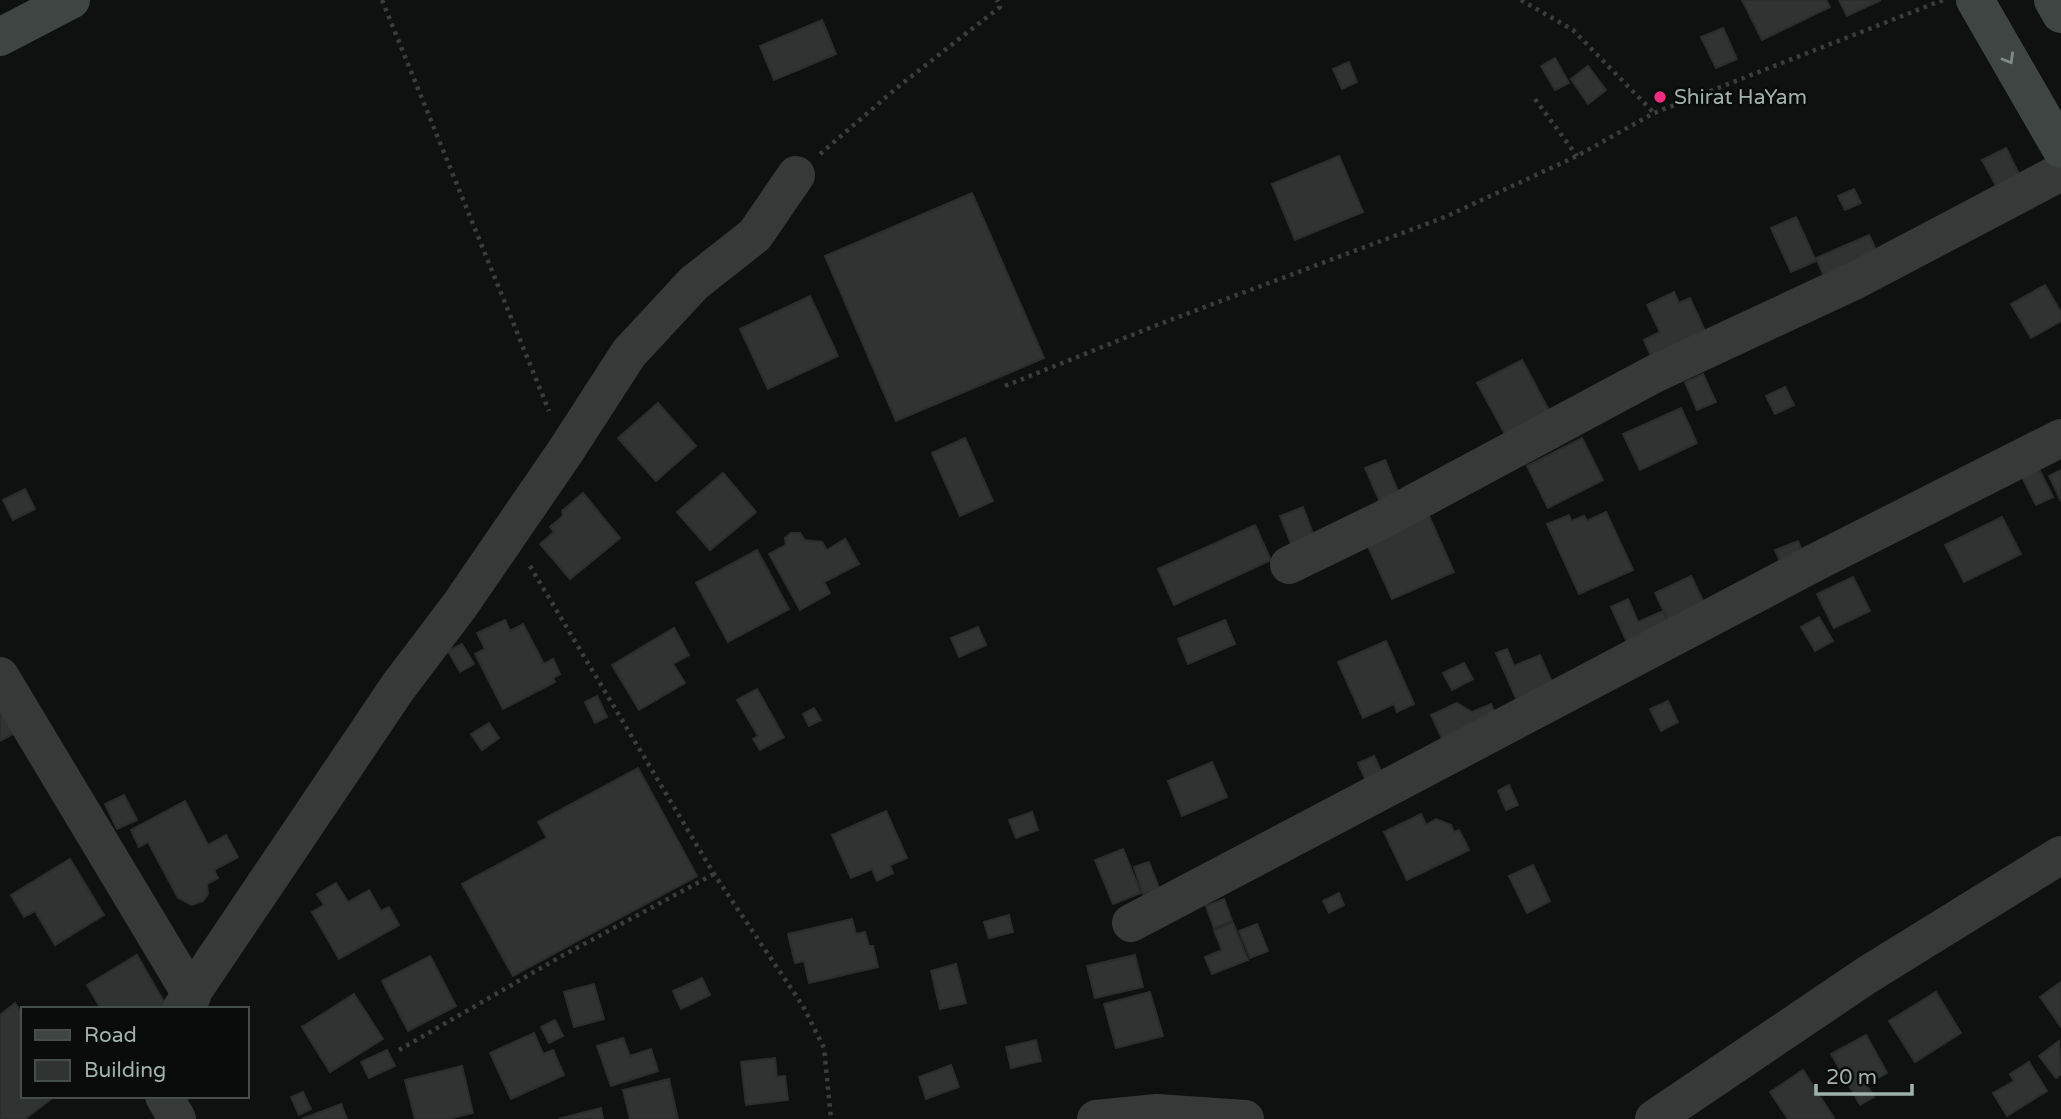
<svg xmlns="http://www.w3.org/2000/svg" width="2061" height="1119" viewBox="0 0 2061 1119" font-family="'Varela Round',sans-serif">
  <style>
    .building { fill: #2f3332; stroke: #292d2c; stroke-width: 2 }
    .lines { fill: none; stroke-linecap: round; stroke-linejoin: round }
    .path { stroke: #393e3c; stroke-width: 4.5; stroke-dasharray: 3.5 5; stroke-linecap: butt }
    .minor { stroke: #353a39; stroke-width: 38 }
    .secondary { stroke: #3f4543; stroke-width: 38 }
    .oneway { stroke: #7f8b87 }
    .poi-dot { fill: #eb2d80; stroke: #0a0c0b; stroke-width: 2.5 }
    .labels { text-anchor: middle; stroke-width: 5; stroke-linejoin: round; paint-order: stroke }
    .poi-label { font-size: 21px; fill: #a1b1ab; stroke: #0a0c0b; text-anchor: start }
  </style>
  <rect width="100%" height="100%" fill="#0f1111"/>
  <!-- building -->
  <g class="building">
    <path d="M1742,0H1826L1830,7L1762,40Z"/>
    <path d="M1839,0H1881L1847,16Z"/>
    <path d="M822,20L836,54L774,80L760,46Z"/>
    <path d="M1723,28L1737,59L1716,68L1701,37Z"/>
    <path d="M1555,58L1569,83L1555,90L1541,66Z"/>
    <path d="M1349,62L1357,82L1342,89L1333,69Z"/>
    <path d="M1588,66L1606,90L1588,104L1571,79Z"/>
    <path d="M2006,148L2019,174L1996,186L1982,160Z"/>
    <path d="M1339,156L1363,212L1295,240L1272,184Z"/>
    <path d="M1854,189L1861,203L1845,210L1838,196Z"/>
    <path d="M972,193L1044,358L896,421L825,256Z"/>
    <path d="M1796,217L1816,261L1791,272L1771,228Z"/>
    <path d="M1869,235L1881,260L1827,283L1816,258Z"/>
    <path d="M2045,285L2061,312V321L2031,338L2011,304Z"/>
    <path d="M1674,292L1679,303L1690,298L1705,331L1651,356L1644,340L1660,332L1647,305Z"/>
    <path d="M810,296L838,356L768,389L740,329Z"/>
    <path d="M1522,360L1550,412L1506,436L1477,383Z"/>
    <path d="M1703,374L1716,402L1697,410L1685,382Z"/>
    <path d="M1785,387L1794,405L1775,414L1766,396Z"/>
    <path d="M658,403L696,446L656,481L618,438Z"/>
    <path d="M1681,408L1697,443L1640,470L1623,434Z"/>
    <path d="M965,438L993,501L960,516L932,453Z"/>
    <path d="M1582,438L1603,480L1548,508L1527,466Z"/>
    <path d="M1385,460L1399,494L1380,502L1365,468Z"/>
    <path d="M2038,467L2053,497L2036,505L2021,475Z"/>
    <path d="M2061,470V501L2049,476Z"/>
    <path d="M723,473L756,512L710,550L677,512Z"/>
    <path d="M25,489L35,509L13,520L3,500Z"/>
    <path d="M583,493L620,538L570,579L540,544L554,532L550,527L563,516L562,511Z"/>
    <path d="M1303,507L1316,542L1294,551L1280,516Z"/>
    <path d="M1606,512L1633,570L1579,594L1547,524L1569,515L1571,521L1584,516L1587,521Z"/>
    <path d="M1428,514L1454,572L1392,599L1366,542Z"/>
    <path d="M2002,517L2021,554L1964,582L1945,545Z"/>
    <path d="M1255,525L1271,560L1174,605L1158,569Z"/>
    <path d="M791,533H800L805,540L822,542L827,550L845,539L859,564L824,582L830,593L800,610L769,554L786,545L785,538Z"/>
    <path d="M1798,541L1804,556L1782,566L1775,550Z"/>
    <path d="M757,550L789,609L728,642L696,583Z"/>
    <path d="M1691,576L1706,607L1670,624L1655,593Z"/>
    <path d="M1853,577L1870,611L1834,628L1817,594Z"/>
    <path d="M1628,599L1638,622L1663,611L1671,630L1630,649L1611,607Z"/>
    <path d="M1819,617L1833,641L1815,651L1801,627Z"/>
    <path d="M505,620L510,631L523,624L544,664L553,659L560,674L553,678L555,682L503,709L475,654L485,649L477,633Z"/>
    <path d="M1225,620L1235,644L1188,664L1178,639Z"/>
    <path d="M978,627L986,645L959,657L951,638Z"/>
    <path d="M674,628L689,655L673,664L685,683L639,710L612,665Z"/>
    <path d="M1386,641L1414,704L1397,712L1394,704L1363,718L1338,662Z"/>
    <path d="M462,644L474,664L460,672L448,651Z"/>
    <path d="M1507,649L1514,666L1540,655L1555,689L1519,705L1496,653Z"/>
    <path d="M1464,663L1473,679L1452,690L1443,673Z"/>
    <path d="M757,689L784,737L760,750L753,739L758,736L737,700Z"/>
    <path d="M597,696L607,717L595,723L585,702Z"/>
    <path d="M1668,701L1678,722L1661,731L1650,709Z"/>
    <path d="M1457,703L1472,712L1491,704L1500,725L1447,749L1431,715Z"/>
    <path d="M0,707L13,734L0,741Z"/>
    <path d="M814,708L821,720L809,726L803,714Z"/>
    <path d="M489,723L499,738L482,750L471,734Z"/>
    <path d="M1374,756L1382,773L1366,781L1358,763Z"/>
    <path d="M1212,762L1227,797L1182,816L1168,781Z"/>
    <path d="M638,768L697,876L513,976L462,884L547,838L538,822Z"/>
    <path d="M1509,785L1518,805L1506,810L1498,791Z"/>
    <path d="M124,795L137,820L117,829L105,804Z"/>
    <path d="M185,801L208,845L226,835L238,857L214,870L218,878L207,884L208,894L203,901L192,905L178,898L148,842L139,847L131,830Z"/>
    <path d="M886,811L907,858L890,865L893,873L877,881L872,869L851,878L832,835Z"/>
    <path d="M1032,812L1038,830L1016,838L1009,820Z"/>
    <path d="M1421,814L1426,825L1436,819L1451,825L1454,832L1459,830L1469,850L1407,880L1384,832Z"/>
    <path d="M1123,849L1141,893L1113,904L1095,860Z"/>
    <path d="M70,859L104,915L55,945L35,911L24,917L11,895Z"/>
    <path d="M1149,862L1159,888L1143,894L1134,867Z"/>
    <path d="M1533,865L1550,901L1527,913L1509,876Z"/>
    <path d="M336,883L348,902L369,890L381,911L389,907L399,925L339,959L312,912L324,905L317,894Z"/>
    <path d="M1339,893L1344,905L1329,913L1323,901Z"/>
    <path d="M1224,899L1232,921L1214,928L1206,906Z"/>
    <path d="M1009,915L1013,932L989,938L984,922Z"/>
    <path d="M852,919L856,934L865,932L869,946H873L878,967L809,983L804,961L795,963L788,934Z"/>
    <path d="M1233,923L1248,960L1212,974L1205,957L1222,950L1214,930Z"/>
    <path d="M1257,924L1268,951L1250,958L1239,931Z"/>
    <path d="M137,955L168,1009H101L87,985Z"/>
    <path d="M1135,955L1143,987L1095,998L1087,966Z"/>
    <path d="M430,956L456,1006L408,1031L382,981Z"/>
    <path d="M956,964L966,1003L940,1009L931,971Z"/>
    <path d="M702,978L710,995L681,1009L673,991Z"/>
    <path d="M2061,982V1027L2040,997Z"/>
    <path d="M594,984L604,1019L574,1027L564,992Z"/>
    <path d="M1150,992L1163,1036L1116,1048L1104,1004Z"/>
    <path d="M1936,992L1961,1033L1915,1062L1889,1021Z"/>
    <path d="M354,994L383,1039L330,1072L302,1027Z"/>
    <path d="M15,1003L23,1014V1096H55L25,1119H0V1015Z"/>
    <path d="M555,1020L563,1036L549,1043L541,1027Z"/>
    <path d="M534,1033L543,1054L553,1050L564,1075L511,1099L490,1053Z"/>
    <path d="M1866,1035L1887,1073L1867,1085L1874,1097L1860,1105L1831,1054Z"/>
    <path d="M623,1038L630,1056L651,1049L658,1071L611,1086L597,1046Z"/>
    <path d="M1036,1040L1041,1061L1011,1068L1006,1047Z"/>
    <path d="M2059,1041L2061,1074L2056,1078L2039,1056Z"/>
    <path d="M387,1050L395,1066L369,1078L361,1062Z"/>
    <path d="M775,1058L777,1077L785,1076L788,1100L746,1105L741,1062Z"/>
    <path d="M2029,1062L2047,1091L2007,1116L1993,1093L2014,1081L2010,1074Z"/>
    <path d="M951,1065L959,1087L926,1099L919,1077Z"/>
    <path d="M462,1066L473,1113L448,1119H415L405,1080Z"/>
    <path d="M1803,1070L1834,1118L1833,1119H1788L1770,1092Z"/>
    <path d="M669,1079L678,1119H630L623,1090Z"/>
    <path d="M303,1092L311,1109L299,1115L291,1097Z"/>
    <path d="M341,1104L347,1119H302Z"/>
    <path d="M601,1108L603,1119H558Z"/>
  </g>
  <g class="lines">
    <!-- path -->
    <g class="path">
      <path d="M382,0L549,411"/>
      <path d="M1521,0L1573,30L1654,113"/>
      <path d="M1535,99L1577,156"/>
      <path d="M820,154L899,86L1000,7L997,0"/>
      <path d="M1005,386L1157,325L1445,217L1577,156L1654,113L1943,0"/>
      <path d="M530,566L714,874L803,1006L824,1048L831,1119"/>
      <path d="M399,1050L560,957L714,874"/>
    </g>
    <!-- minor -->
    <g class="minor">
      <path d="M1289,565L1384,519L1654,374L1856,280L2061,172"/>
      <path d="M0,676L192,996"/>
      <path d="M1131,923L1814,563L2061,438"/>
      <path d="M181,1009L398,687L460,605L565,452L629,353L694,283L755,235L796,175"/>
      <path d="M164,1096L177,1119"/>
      <path d="M1096,1119L1157,1113L1245,1119"/>
      <path d="M1654,1119L1867,975L2061,855"/>
    </g>
    <!-- secondary -->
    <g class="secondary">
      <path d="M1975,0L2061,149"/>
      <path d="M2053,0L2061,14"/>
      <path d="M0,37L71,0"/>
    </g>
  </g>
  <!-- one-way arrows -->
  <defs><path id="oneway-chevron" d="M-2-3.5L2.5 0L-2 3.5" fill="none" stroke-width="1.6" stroke-linecap="round" stroke-linejoin="round" transform="scale(1.75)"/></defs>
  <use class="oneway" href="#oneway-chevron" transform="translate(2009 59) rotate(60)"/>
  <!-- markers -->
  <circle class="poi-dot" cx="1660" cy="97" r="7"/>
  <g class="labels">
    <!-- poi labels -->
    <g class="poi-label">
      <text x="1674" y="104">Shirat HaYam</text>
    </g>
  </g>
  <!-- legend -->
  <rect x="21" y="1007" width="228" height="91" fill="#0a0c0b" stroke="#464e4b" stroke-width="2"/>
  <rect x="35" y="1030" width="35" height="10" fill="#3f4543" stroke="#464e4b" stroke-width="2"/>
  <text x="84" y="1042" font-size="21" fill="#a1b1ab">Road</text>
  <rect x="35" y="1060" width="35" height="21" fill="#2f3332" stroke="#464e4b" stroke-width="2"/>
  <text x="84" y="1077" font-size="21" fill="#a1b1ab">Building</text>
  <!-- scale -->
  <path d="M1816 1084v10h96v-10" fill="none" stroke="#a1b1ab" stroke-width="3.5"/>
  <text x="1826" y="1084" font-size="21" fill="#a1b1ab" stroke="#0a0c0b" stroke-width="5" paint-order="stroke">20 m</text>
</svg>
